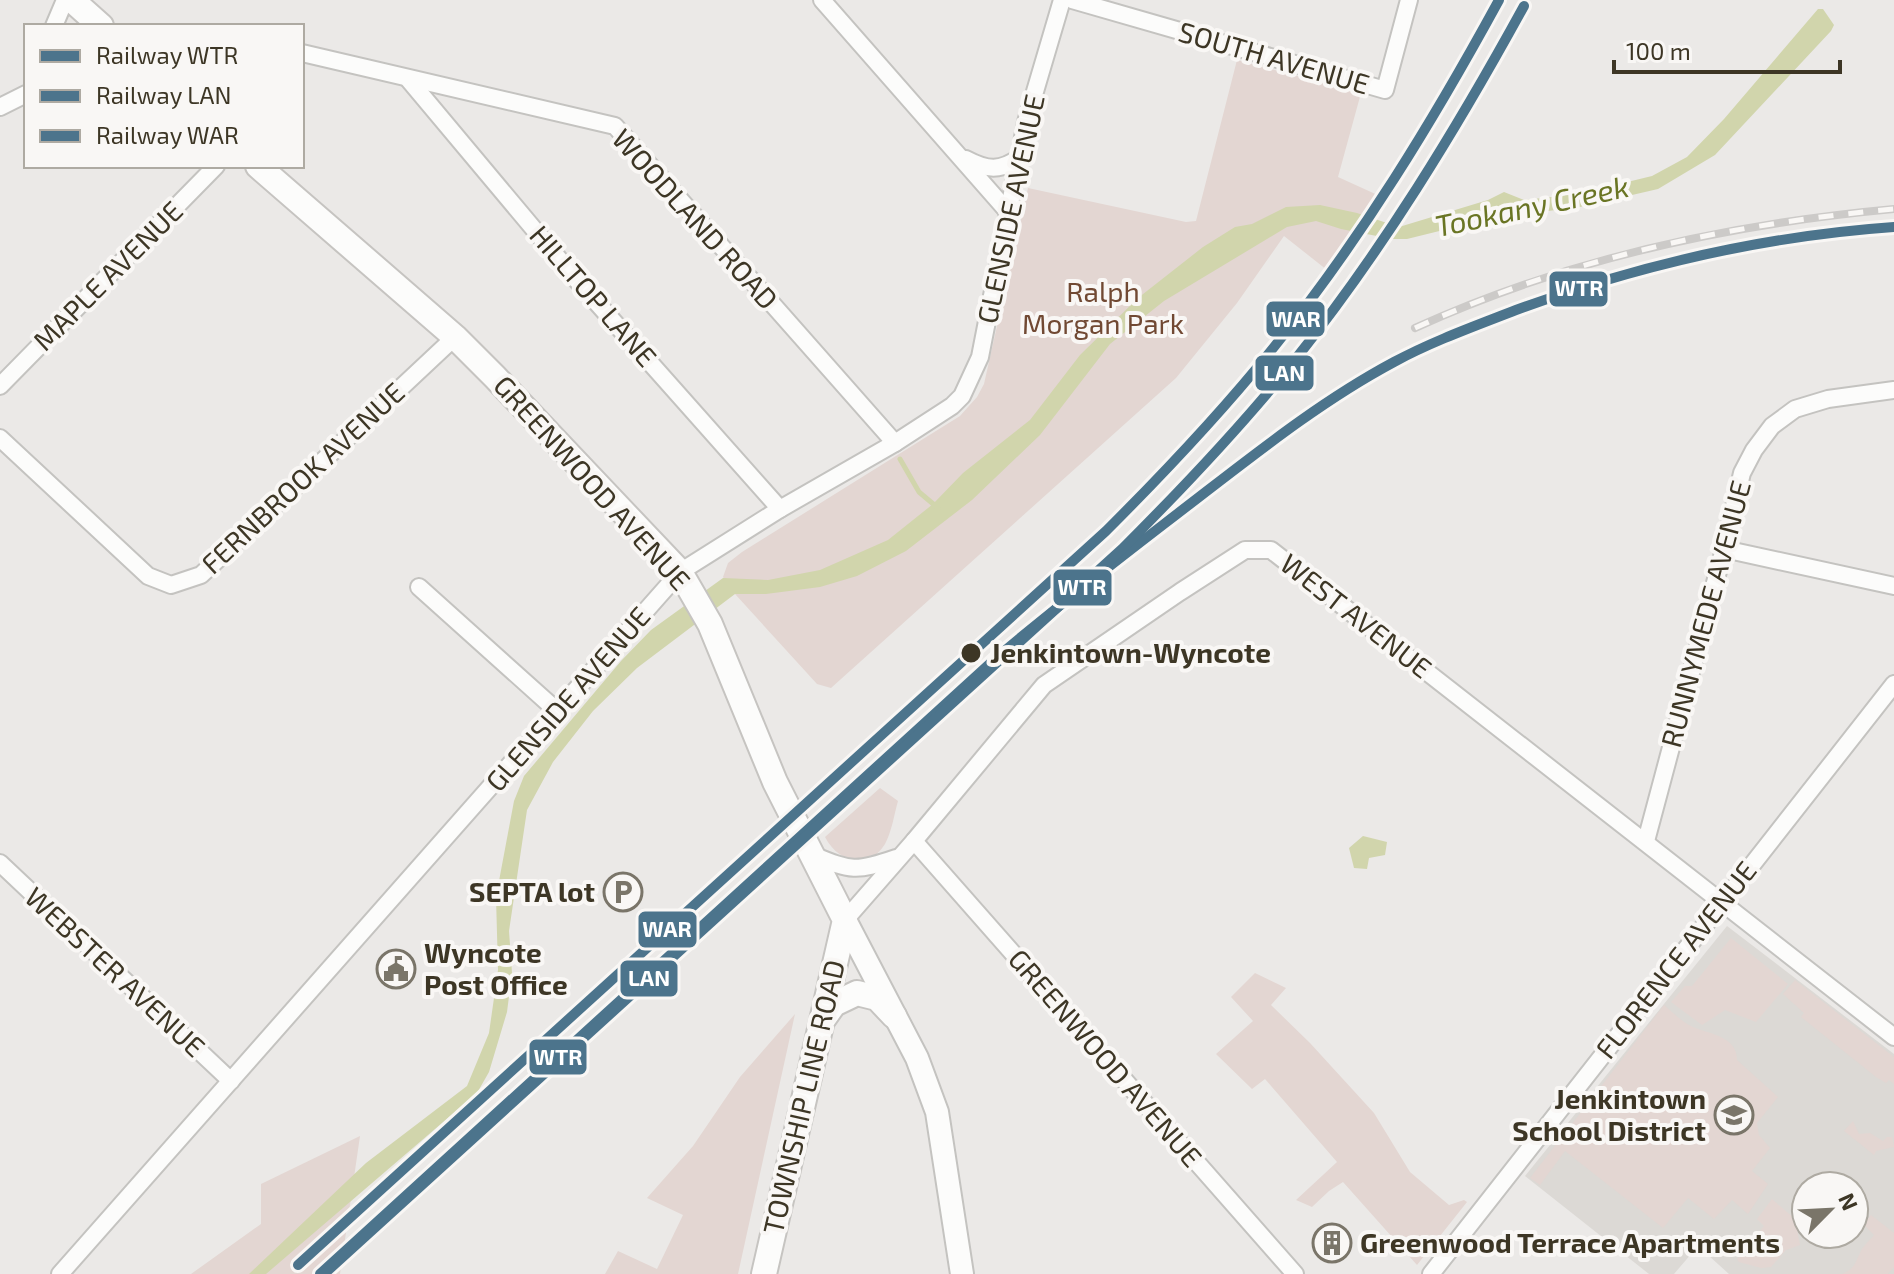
<svg xmlns="http://www.w3.org/2000/svg" width="1894" height="1274" viewBox="0 0 1894 1274" font-family="'Exo 2',sans-serif">
  <style>
    .built { fill: #dcd9d5; fill-rule: evenodd }
    .green { fill: #e3d6d2 }
    .water { fill: #d1d5ac }
    .lines { fill: none; stroke-linecap: round; stroke-linejoin: round }
    .stream { stroke: #d1d5ac; stroke-width: 5 }
    .minor-casing { stroke: #c4c3c0; stroke-width: 20 }
    .tertiary-casing { stroke: #c4c3c0; stroke-width: 26 }
    .secondary-casing { stroke: #c6c4c1; stroke-width: 28 }
    .minor { stroke: #fcfcfb; stroke-width: 16 }
    .tertiary { stroke: #fcfcfb; stroke-width: 22 }
    .secondary { stroke: #fcfcfb; stroke-width: 24 }
    .rail-casing { stroke: #cccac8; stroke-width: 8 }
    .rail { stroke: #f9f7f5; stroke-width: 5; stroke-dasharray: 15; stroke-linecap: butt }
    .rail-1-casing { stroke: #f9f7f5; stroke-width: 16 }
    .rail-2-casing { stroke: #f9f7f5; stroke-width: 16 }
    .rail-3-casing { stroke: #f9f7f5; stroke-width: 16 }
    .rail-1 { stroke: #4c748c; stroke-width: 10 }
    .rail-2 { stroke: #4c748c; stroke-width: 10 }
    .rail-3 { stroke: #4c748c; stroke-width: 10 }
    .stop-dot { fill: #3d3625; stroke: #f9f7f5; stroke-width: 3 }
    .labels { text-anchor: middle; stroke-width: 8; stroke-linejoin: round; paint-order: stroke }
    .street-label { font-size: 28px; fill: #3d3625; stroke: #f9f7f5 }
    .park-label { font-size: 28px; fill: #714933; stroke: #f9f7f5 }
    .stop-label { font-size: 28px; font-weight: bold; fill: #3d3625; stroke: #f9f7f5; text-anchor: start }
    .poi-label { font-size: 28px; font-weight: bold; fill: #3d3625; stroke: #f9f7f5; text-anchor: end }
    .water-label { font-size: 30px; font-style: italic; fill: #6a7524; stroke: #f9f7f5 }
    .line-badge { stroke: #f9f7f5; stroke-width: 3 }
    .badge-label { font-size: 22px; text-anchor: middle; font-weight: bold; fill: #fff }
  </style>
  <rect width="100%" height="100%" fill="#ebe9e7"/>
  <!-- built -->
  <path class="built" d="M1727,926L1894,1054V1274H1729L1698,1246L1674,1274H1649L1525,1176ZM1806,1186H1854V1234H1806Z"/>
  <!-- green -->
  <g class="green">
    <path d="M1237,60L1361,93L1338,177L1382,197L1333,271L1327,270L1284,236L1237,303L1176,378L831,688L817,684L735,594L723,577L728,563L742,552L960,416L977,397L984,384L1028,188L1186,222L1196,221Z"/>
    <path d="M880,788L898,801C894,815 892,831 885,844C868,872 838,862 825,837Z"/>
    <path d="M1731,938L1788,984L1756,1022L1725,1010L1702,1025L1671,1002L1685,986H1692Z"/>
    <path d="M1255,973L1286,988L1271,1005L1310,1043L1374,1113L1410,1172L1449,1205L1464,1200L1467,1202L1417,1265L1343,1182L1329,1191L1312,1207L1296,1200L1337,1162L1265,1079L1252,1089L1216,1054L1253,1021L1231,997Z"/>
    <path d="M1795,980L1894,1057V1084L1889,1080L1886,1083L1876,1077L1801,1017L1804,1013L1783,994Z"/>
    <path d="M1664,1005C1672,1012 1680,1020 1689,1025C1707,1035 1737,1034 1737,1060L1778,1097L1757,1123L1759,1135L1770,1148L1752,1171L1768,1184L1748,1214L1732,1200L1714,1219L1688,1198L1663,1228L1565,1151L1540,1185L1530,1178Z"/>
    <path d="M795,1014L738,1274H605L618,1251L657,1269L683,1215L647,1198L693,1146L740,1077Z"/>
    <path d="M1853,1121L1859,1134L1870,1133L1883,1141L1887,1137H1892L1894,1147L1876,1151L1874,1155L1844,1131Z"/>
    <path d="M360,1136L340,1274H191L261,1224V1184Z"/>
    <path d="M1772,1199L1795,1219L1800,1245L1786,1250L1771,1267L1761,1268L1739,1262L1737,1259L1764,1226L1757,1219Z"/>
    <path d="M1871,1215L1894,1233V1267L1888,1274H1842C1855,1268 1854,1265 1860,1253C1862,1247 1870,1240 1874,1235L1863,1224Z"/>
  </g>
  <!-- water -->
  <g class="water">
    <path d="M1818,9H1823L1834,25L1831,31L1715,155L1658,189L1580,207L1492,218L1407,239H1392L1341,229L1316,221L1287,227L1164,301L1110,344L1040,435L972,500L906,551L857,576L820,587L766,594H735L637,668L593,711L553,762L527,810L509,931L512,973L507,1012L489,1072L477,1093L266,1274H249L366,1163L467,1086L489,1033L498,970L496,897L514,801L524,776L621,661L651,630L723,578L768,580L820,570L888,540L933,504L963,473L1030,420L1080,355L1138,298L1203,247L1235,227L1252,224L1286,207L1320,205L1357,213L1399,227L1488,200L1504,192L1524,200L1578,194L1652,176L1687,157L1724,119Z"/>
    <path d="M1363,836L1387,842L1385,855L1369,858L1367,869L1354,868L1349,848Z"/>
  </g>
  <g class="lines">
    <!-- stream -->
    <path class="stream" d="M900,459L919,492L938,508"/>
    <defs>
      <g id="minor">
        <path d="M822,0L1009,213"/>
        <path d="M1072,0L1385,90L1409,0"/>
        <path d="M54,26L65,0"/>
        <path d="M302,53L615,126L895,443"/>
        <path d="M409,80L574,277L780,509"/>
        <path d="M0,107L26,94"/>
        <path d="M966,159C987,170 1000,172 1020,157"/>
        <path d="M0,386L216,166"/>
        <path d="M0,438L148,576L171,585L201,575L455,337"/>
        <path d="M1724,549L1894,586"/>
        <path d="M419,587L556,710"/>
        <path d="M914,841L1295,1274"/>
        <path d="M1646,841L1724,549L1742,473L1754,450L1772,426L1795,409L1828,399L1894,390"/>
        <path d="M813,855C851,871 856,872 896,858"/>
        <path d="M0,863L231,1081"/>
        <path d="M845,920L914,841L1044,685L1180,592L1245,550H1271L1894,1037"/>
        <path d="M60,1274L680,572L780,509L895,443L952,406L962,396L980,357L1026,122L1062,0"/>
        <path d="M1431,1274L1894,684"/>
      </g>
      <path id="tertiary" d="M845,920L917,1058L937,1112L962,1274"/>
      <g id="secondary">
        <path d="M72,0L101,26"/>
        <path d="M258,166L455,337L495,377L680,572L710,624L775,782L845,920L764,1274"/>
        <path d="M824,1018L834,1004L857,993L877,998L894,1016"/>
      </g>
    </defs>
    <!-- minor casing -->
    <use href="#minor" class="minor-casing"/>
    <!-- tertiary casing -->
    <use href="#tertiary" class="tertiary-casing"/>
    <!-- secondary casing -->
    <use href="#secondary" class="secondary-casing"/>
    <!-- minor -->
    <use href="#minor" class="minor"/>
    <!-- tertiary -->
    <use href="#tertiary" class="tertiary"/>
    <!-- secondary -->
    <use href="#secondary" class="secondary"/>
    <defs>
      <path id="rail" d="M1415,328C1566,259 1729,224 1894,209"/>
    </defs>
    <!-- rail casing -->
    <use href="#rail" class="rail-casing"/>
    <!-- rail -->
    <use href="#rail" class="rail"/>
    <defs>
      <path id="rail-1" d="M320,1274L995,659C1058,605 1124,555 1190,504C1255,454 1321,401 1394,362C1433,341 1475,326 1516,310C1639,265 1764,236 1894,227"/>
      <path id="rail-2" d="M324,1274L1122,549C1182,489 1240,428 1294,361C1382,251 1456,130 1524,6"/>
      <path id="rail-3" d="M298,1265L1106,531C1165,472 1222,412 1274,347C1361,239 1433,121 1499,0"/>
    </defs>
    <!-- rail-1 casing -->
    <use href="#rail-1" class="rail-1-casing"/>
    <!-- rail-2 casing -->
    <use href="#rail-2" class="rail-2-casing"/>
    <!-- rail-3 casing -->
    <use href="#rail-3" class="rail-3-casing"/>
    <!-- rail-1 -->
    <use href="#rail-1" class="rail-1"/>
    <!-- rail-2 -->
    <use href="#rail-2" class="rail-2"/>
    <!-- rail-3 -->
    <use href="#rail-3" class="rail-3"/>
  </g>
  <!-- icons -->
  <defs>
    <symbol id="parking-ring" viewBox="-11 -11 22 22"><circle r="9.5" fill="#f9f7f5" stroke="#7a7569" stroke-width="1.5"/><path d="M-3.5-5.5H1a3.5 3.5 0 0 1 0 7H-1V5.5H-3.5ZM-1-3.4V-.6H.8a1.4 1.4 0 0 0 0-2.8Z" fill="#7a7569"/></symbol>
    <symbol id="civic-ring" viewBox="-11 -11 22 22"><circle r="9.5" fill="#f9f7f5" stroke="#7a7569" stroke-width="1.5"/><path d="M-.6-6.5H3V-4.5H.6V-3L4-1V1h2V6H-6V1h2V-1L-.6-3ZM-1.2 2.5V6h2.4V2.5Z" fill="#7a7569"/></symbol>
    <symbol id="school-ring" viewBox="-11 -11 22 22"><circle r="9.5" fill="#f9f7f5" stroke="#7a7569" stroke-width="1.5"/><path d="M0-5L7-2L0 1L-7-2ZM-4 1L0 2.5L4 1V4Q0 6-4 4Z" fill="#7a7569"/></symbol>
    <symbol id="building-ring" viewBox="-11 -11 22 22"><circle r="9.5" fill="#f9f7f5" stroke="#7a7569" stroke-width="1.5"/><path d="M-4-6H4V6H1V3H-1V6H-4ZM-2.5-4.3h1.7v1.8h-1.7ZM.8-4.3h1.7v1.8H.8ZM-2.5-1h1.7V.8h-1.7ZM.8-1h1.7V.8H.8Z" fill="#7a7569"/></symbol>
  </defs>
  <g fill-rule="evenodd">
    <use href="#parking-ring" x="601" y="870" width="44" height="44"/>
    <use href="#civic-ring" x="374" y="947" width="44" height="44"/>
    <use href="#school-ring" x="1712" y="1093" width="44" height="44"/>
    <use href="#building-ring" x="1310" y="1221" width="44" height="44"/>
  </g>
  <!-- markers -->
  <circle class="stop-dot" cx="971" cy="653" r="11"/>
  <g class="labels">
    <!-- street labels -->
    <g class="street-label">
      <text transform="translate(1274 58) rotate(16)" y="10">SOUTH AVENUE</text>
      <text transform="translate(1011 209) rotate(-78)" y="10">GLENSIDE AVENUE</text>
      <text transform="translate(695 219) rotate(48)" y="10">WOODLAND ROAD</text>
      <text transform="translate(108 276) rotate(-45)" y="10">MAPLE AVENUE</text>
      <text transform="translate(593 296) rotate(49)" y="10">HILLTOP LANE</text>
      <text transform="translate(303 478) rotate(-43)" y="10">FERNBROOK AVENUE</text>
      <text transform="translate(592 483) rotate(48)" y="10">GREENWOOD AVENUE</text>
      <text transform="translate(1706 614) rotate(-75)" y="10">RUNNYMEDE AVENUE</text>
      <text transform="translate(1356 616) rotate(38)" y="10">WEST AVENUE</text>
      <text transform="translate(568 699) rotate(-49)" y="10">GLENSIDE AVENUE</text>
      <text transform="translate(1676 960) rotate(-52)" y="10">FLORENCE AVENUE</text>
      <text transform="translate(115 972) rotate(43)" y="10">WEBSTER AVENUE</text>
      <text transform="translate(1105 1058) rotate(49)" y="10">GREENWOOD AVENUE</text>
      <text transform="translate(804 1097) rotate(-77)" y="10">TOWNSHIP LINE ROAD</text>
    </g>
    <!-- park labels -->
    <g class="park-label">
      <text x="1103" y="302">Ralph<tspan x="1103" dy="32">Morgan Park</tspan></text>
    </g>
    <!-- stop labels -->
    <g class="stop-label">
      <text x="990" y="663">Jenkintown-Wyncote</text>
    </g>
    <!-- poi labels -->
    <g class="poi-label">
      <text x="595" y="902">SEPTA lot</text>
      <text x="424" y="963" text-anchor="start">Wyncote<tspan x="424" dy="32">Post Office</tspan></text>
      <text x="1706" y="1109">Jenkintown<tspan x="1706" dy="32">School District</tspan></text>
      <text x="1360" y="1253" text-anchor="start">Greenwood Terrace Apartments</text>
    </g>
    <!-- water labels -->
    <g class="water-label">
      <text transform="translate(1532 207) rotate(-12)" y="10">Tookany Creek</text>
    </g>
  </g>
  <g class="line-badge">
    <rect x="1548" y="270" width="61" height="38" rx="8" fill="#4c748c"/>
    <rect x="1265" y="300" width="61" height="38" rx="8" fill="#4c748c"/>
    <rect x="1254" y="354" width="61" height="38" rx="8" fill="#4c748c"/>
    <rect x="1052" y="568" width="61" height="39" rx="8" fill="#4c748c"/>
    <rect x="637" y="910" width="61" height="39" rx="8" fill="#4c748c"/>
    <rect x="619" y="959" width="60" height="39" rx="8" fill="#4c748c"/>
    <rect x="528" y="1038" width="60" height="38" rx="8" fill="#4c748c"/>
  </g>
  <g class="badge-label">
    <text x="1579" y="296">WTR</text>
    <text x="1296" y="327">WAR</text>
    <text x="1284" y="381">LAN</text>
    <text x="1082" y="595">WTR</text>
    <text x="667" y="937">WAR</text>
    <text x="649" y="986">LAN</text>
    <text x="558" y="1065">WTR</text>
  </g>
  <!-- legend -->
  <rect x="24" y="24" width="280" height="144" fill="#f9f7f5" stroke="#aeaaa2" stroke-width="2"/>
  <rect x="40" y="50" width="40" height="12" fill="#4c748c" stroke="#aeaaa2" stroke-width="2"/>
  <text x="96" y="64" font-size="24" fill="#3d3625">Railway WTR</text>
  <rect x="40" y="90" width="40" height="12" fill="#4c748c" stroke="#aeaaa2" stroke-width="2"/>
  <text x="96" y="104" font-size="24" fill="#3d3625">Railway LAN</text>
  <rect x="40" y="130" width="40" height="12" fill="#4c748c" stroke="#aeaaa2" stroke-width="2"/>
  <text x="96" y="144" font-size="24" fill="#3d3625">Railway WAR</text>
  <!-- north arrow -->
  <g transform="translate(1830 1210) rotate(66)"><circle r="38" fill="#f9f7f5" stroke="#aeaaa2" stroke-width="2"/>
  <path d="M0-6L14 30L0 20L-14 30Z" fill="#7a7569"/>
  <text y="-12" font-size="22" font-weight="bold" text-anchor="middle" fill="#3d3625">N</text>
  </g>
  <!-- scale -->
  <path d="M1614 60v12h226v-12" fill="none" stroke="#3d3625" stroke-width="4"/>
  <text x="1626" y="60" font-size="24" fill="#3d3625" stroke="#f9f7f5" stroke-width="6" paint-order="stroke">100 m</text>
</svg>
